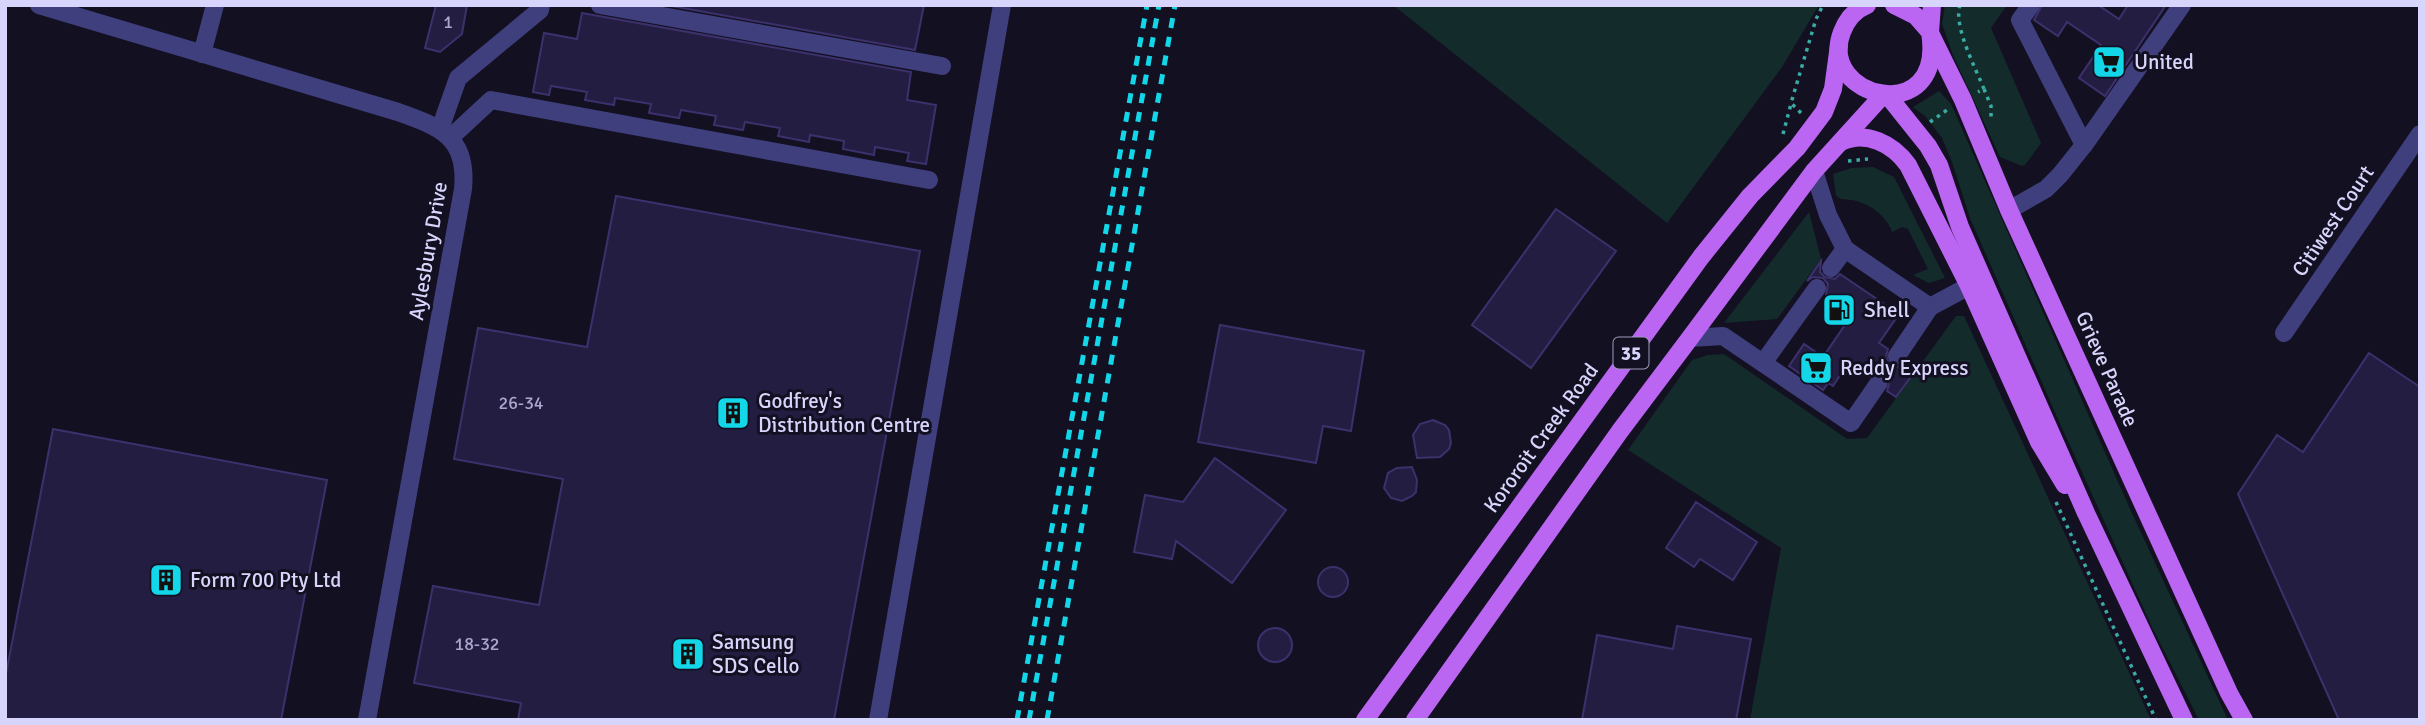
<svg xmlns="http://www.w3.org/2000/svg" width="2425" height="725" viewBox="0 0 2425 725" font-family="Signika,sans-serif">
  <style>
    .green { fill: #132c2b }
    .building { fill: #241d42; stroke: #3c316c; stroke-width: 2 }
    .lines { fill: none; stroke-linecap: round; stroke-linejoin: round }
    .minor-tunnel { stroke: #312e43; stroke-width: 18; stroke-dasharray: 18 9; stroke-linecap: butt }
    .path { stroke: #38aca3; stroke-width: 3.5; stroke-dasharray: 3.5 5; stroke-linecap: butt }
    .minor { stroke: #403f7e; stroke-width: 18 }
    .major { stroke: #bb65f3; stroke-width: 18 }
    .rail { stroke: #13d7e9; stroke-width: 5; stroke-dasharray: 10 9; stroke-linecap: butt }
    .labels { text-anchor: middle; stroke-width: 6; stroke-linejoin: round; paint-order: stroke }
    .number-label { font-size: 18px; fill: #aba7ce }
    .shield { fill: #131022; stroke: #9d9abb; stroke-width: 2 }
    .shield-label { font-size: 19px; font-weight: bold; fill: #d8d5fc }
    .poi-label { font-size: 21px; fill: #d8d5fc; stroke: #131022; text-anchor: start }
    .street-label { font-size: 21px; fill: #d8d5fc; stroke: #131022 }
  </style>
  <rect width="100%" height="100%" fill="#131022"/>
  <!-- green -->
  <g class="green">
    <path d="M1393,5H1819L1782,67L1667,223Z"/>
    <path d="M1945,5H2007L1991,28L2041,143L2025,165L2022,166L2000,157L1953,55L1942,24Z"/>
    <path d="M1939,91L1951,104L2130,509L2228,720H2199L2152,627L2058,419L1970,218L1952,162L1942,138L1926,117L1913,107Z"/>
    <path d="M1873,167L1894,177L1945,278L1929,283L1913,275L1928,269L1908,229L1902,227L1892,232C1887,216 1869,203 1852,200C1844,199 1842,201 1836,195L1833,174L1852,168Z"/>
    <path d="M1809,212L1821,259L1777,319L1724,323Z"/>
    <path d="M1956,316H1964L2151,720H1750L1781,548L1628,450L1692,360L1708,355L1724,354L1847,439L1867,438Z"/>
  </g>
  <!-- building -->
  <g class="building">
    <path d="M436,5H467L462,34L440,52L425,48Z"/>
    <path d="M666,5H924L915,50Z"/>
    <path d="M2042,5H2098L2119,19L2128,5H2166L2105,96L2079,78L2101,45L2067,22L2058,36L2034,20Z"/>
    <path d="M582,13L911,72L907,100L936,105L926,164L907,161L909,153L875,147L874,155L843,149L844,141L810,135L809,142L778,136L780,128L745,122L743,130L714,125L716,116L681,110L679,118L649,113L651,104L615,98L614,105L585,100L587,92L551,86L549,95L533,92L544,33L577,39Z"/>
    <path d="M616,196L920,251L834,720H518L521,703L414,683L433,586L539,605L563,479L454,459L478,328L587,347Z"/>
    <path d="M1556,209L1616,251L1531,368L1472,325Z"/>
    <path d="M1821,261L1820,272L1825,277L1835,279L1840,274L1899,314L1879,343L1888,349L1886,356L1890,365L1897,367L1906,363L1916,370L1896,397L1887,391L1889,384L1885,375L1878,373L1869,377L1849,362L1833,386L1828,383L1823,390L1789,366L1804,344L1823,357L1853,313L1826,295L1828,284L1823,278L1813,277L1807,281Z"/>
    <path d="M1220,325L1364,351L1351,431L1323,426L1316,463L1198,442Z"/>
    <path d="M2369,353L2420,387V720H2339L2238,494L2277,435L2303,452Z"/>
    <path d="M1433,420L1445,425L1449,430L1451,443L1449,449L1440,457L1417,458L1413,435L1420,424Z"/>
    <path d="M53,429L327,480L281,720H5V679Z"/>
    <path d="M1215,458L1286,510L1232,583L1176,541L1172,559L1134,552L1145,495L1183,502Z"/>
    <path d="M1412,467L1417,480L1416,492L1412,496L1402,501L1391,498L1384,488L1388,473L1397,468Z"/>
    <path d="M1696,502L1757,542L1733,580L1700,559L1694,567L1666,548Z"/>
    <circle cx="1333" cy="582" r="15"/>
    <path d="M1677,626L1751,639L1736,720H1582L1597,635L1673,649Z"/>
    <circle cx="1275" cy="645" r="17"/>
  </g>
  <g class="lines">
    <!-- minor-tunnel -->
    <path class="minor-tunnel" d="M1878,384L1897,356"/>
    <!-- path -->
    <g class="path">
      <path d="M1960,5C1953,26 1976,69 1984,89L1978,92"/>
      <path d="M1984,89L1991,106V117"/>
      <path d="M1801,113L1791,103L1816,19L1823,5"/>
      <path d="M1930,122L1947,110"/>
      <path d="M1783,134L1791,104"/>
      <path d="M1848,161L1868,159"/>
      <path d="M2056,502L2156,720"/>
    </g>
    <!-- minor -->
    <g class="minor">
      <path d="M39,5L398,112C440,127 468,137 463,189L367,720"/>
      <path d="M600,5L942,66"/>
      <path d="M2031,5L2020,20L2084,145"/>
      <path d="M202,54L215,5"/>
      <path d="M440,129L458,78L540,10L541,5"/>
      <path d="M450,138L491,100L929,180"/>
      <path d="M1814,171L1828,215L1845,249"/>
      <path d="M2009,210L2046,189L2060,175L2084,145L2182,5"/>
      <path d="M1831,268L1845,249L1930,307"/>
      <path d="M2284,333L2420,134"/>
      <path d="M1690,338L1723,336L1851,423L1878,384"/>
      <path d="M1897,356L1930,307L1969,286"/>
      <path d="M1763,363L1817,288"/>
      <path d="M878,720L1002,5"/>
    </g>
    <!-- major -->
    <g class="major">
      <path d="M1867,5C1854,10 1847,19 1842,32C1816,98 1946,130 1930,32L1916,16L1894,5"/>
      <path d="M1930,32L1932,5"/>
      <path d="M1931,35L1963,100L2009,210L2229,693L2244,720"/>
      <path d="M1888,96L1928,146L1939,165L1960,227L2086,513L2184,720"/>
      <path d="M1841,142C1866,130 1893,144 1908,165L1969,286L2039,442L2065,485"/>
      <path d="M1365,720L1701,257L1750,196L1797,148L1824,112L1833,89L1839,45"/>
      <path d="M1415,720L1620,431L1690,338L1814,171L1883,95"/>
    </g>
    <!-- rail -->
    <g class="rail">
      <path d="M1017,720L1147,5"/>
      <path d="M1029,720L1159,5"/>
      <path d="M1047,720L1175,5"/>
    </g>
  </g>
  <!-- icons -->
  <defs>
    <symbol id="supermarket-square" viewBox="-11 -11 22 22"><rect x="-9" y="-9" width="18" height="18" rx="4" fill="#13d7e9" stroke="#131022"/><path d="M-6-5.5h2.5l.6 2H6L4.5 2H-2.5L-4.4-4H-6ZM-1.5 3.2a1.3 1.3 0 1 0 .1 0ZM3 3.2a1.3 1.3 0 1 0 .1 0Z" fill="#111"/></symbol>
    <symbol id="fuel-square" viewBox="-11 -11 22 22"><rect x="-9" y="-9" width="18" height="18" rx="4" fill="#13d7e9" stroke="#131022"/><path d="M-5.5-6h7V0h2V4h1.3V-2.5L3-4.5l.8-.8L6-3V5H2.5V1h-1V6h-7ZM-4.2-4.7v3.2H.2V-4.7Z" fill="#111"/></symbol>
    <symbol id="building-square" viewBox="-11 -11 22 22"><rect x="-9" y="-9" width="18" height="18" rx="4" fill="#13d7e9" stroke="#131022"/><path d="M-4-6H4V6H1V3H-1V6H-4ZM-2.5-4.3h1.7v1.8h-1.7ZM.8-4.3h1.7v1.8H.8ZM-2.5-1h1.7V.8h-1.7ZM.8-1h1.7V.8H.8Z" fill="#111"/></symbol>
  </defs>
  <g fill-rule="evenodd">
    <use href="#supermarket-square" x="2090" y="43" width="38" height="38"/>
    <use href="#fuel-square" x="1820" y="291" width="38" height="38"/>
    <use href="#supermarket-square" x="1797" y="349" width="38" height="38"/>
    <use href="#building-square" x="714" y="394" width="38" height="38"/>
    <use href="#building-square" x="147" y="561" width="38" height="38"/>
    <use href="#building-square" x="669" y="635" width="38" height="38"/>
  </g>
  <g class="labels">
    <!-- number labels -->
    <g class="number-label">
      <text x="448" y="28">1</text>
      <text x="521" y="409">26-34</text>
      <text x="477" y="650">18-32</text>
    </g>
    <!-- shield labels -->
    <rect class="shield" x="1613.5" y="337.5" width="35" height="31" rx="5"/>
    <g class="shield-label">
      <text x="1631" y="360">35</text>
    </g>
    <!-- poi labels -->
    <g class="poi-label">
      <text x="2134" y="69">United</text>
      <text x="1864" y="317">Shell</text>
      <text x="1840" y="375">Reddy Express</text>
      <text x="758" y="408">Godfrey's<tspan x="758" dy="24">Distribution Centre</tspan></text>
      <text x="190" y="587">Form 700 Pty Ltd</text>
      <text x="712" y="649">Samsung<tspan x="712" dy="24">SDS Cello</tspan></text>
    </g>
    <!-- street labels -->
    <g class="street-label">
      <text transform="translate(2333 221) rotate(-56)" y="7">Citiwest Court</text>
      <text transform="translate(428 251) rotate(-80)" y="7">Aylesbury Drive</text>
      <text transform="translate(2107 369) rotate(66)" y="7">Grieve Parade</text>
      <text transform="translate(1541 438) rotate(-54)" y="7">Kororoit Creek Road</text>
    </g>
  </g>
  <!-- border -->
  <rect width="2425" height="725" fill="none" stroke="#d8d5fc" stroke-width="14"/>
</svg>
